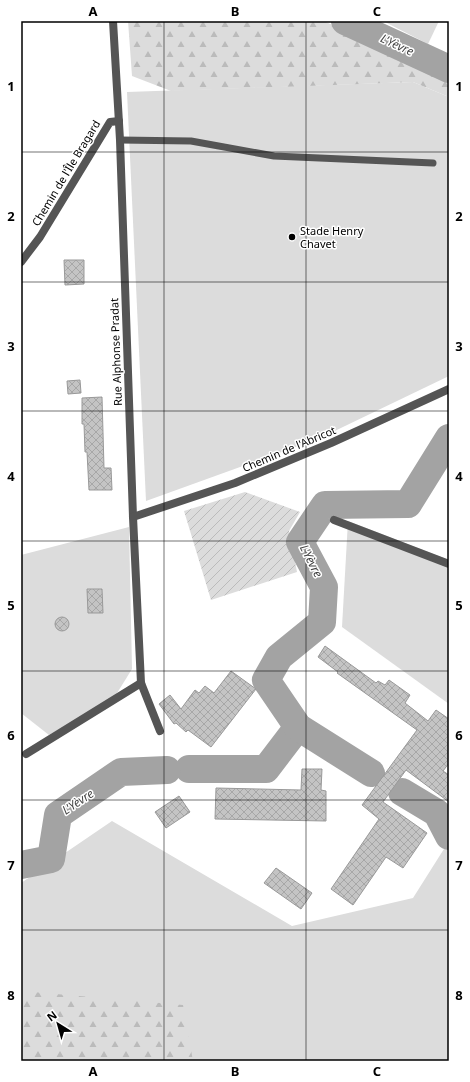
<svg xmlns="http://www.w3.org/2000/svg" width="470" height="1082" viewBox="0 0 470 1082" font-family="'Noto Sans',sans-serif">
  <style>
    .green { fill: #dcdcdc }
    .forest { fill: url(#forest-firs) }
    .garden { fill: url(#garden-furrows) }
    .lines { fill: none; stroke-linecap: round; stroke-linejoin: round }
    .river { stroke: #a3a3a3; stroke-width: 28 }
    .building { fill: url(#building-cross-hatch); stroke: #999 }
    .service { stroke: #555; stroke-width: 7 }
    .minor { stroke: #555; stroke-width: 8 }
    .grid { fill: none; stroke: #000; stroke-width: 1; stroke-opacity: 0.55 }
    .poi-dot { fill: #000; stroke: #fff; stroke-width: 1.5 }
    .labels { text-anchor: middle; stroke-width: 3; stroke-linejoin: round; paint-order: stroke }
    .street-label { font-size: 11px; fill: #000; stroke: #fff }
    .poi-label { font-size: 11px; fill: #000; stroke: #fff; text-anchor: start }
    .water-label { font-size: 12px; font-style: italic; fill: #444; stroke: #fff }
    .neatline { fill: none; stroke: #000; stroke-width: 1.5 }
    .grid-label { font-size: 13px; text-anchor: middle; font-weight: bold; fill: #000 }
  </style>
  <defs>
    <pattern id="forest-firs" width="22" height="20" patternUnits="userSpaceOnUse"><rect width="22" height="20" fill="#dcdcdc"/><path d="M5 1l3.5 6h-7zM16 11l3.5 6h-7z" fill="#bbb"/></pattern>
    <pattern id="garden-furrows" width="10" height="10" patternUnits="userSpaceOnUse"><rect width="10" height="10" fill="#dcdcdc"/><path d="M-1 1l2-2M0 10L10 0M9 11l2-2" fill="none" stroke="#bbb"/></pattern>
    <pattern id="building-cross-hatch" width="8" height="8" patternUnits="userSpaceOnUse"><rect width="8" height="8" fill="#c4c4c4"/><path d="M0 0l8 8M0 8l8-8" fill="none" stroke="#a7a7a7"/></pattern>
  </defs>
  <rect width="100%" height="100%" fill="#fff"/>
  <!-- green -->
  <g class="green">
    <path d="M383,21H439L428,44Z"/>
    <path d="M413,82L449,97V376L318,439L146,501L127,92Z"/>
    <path d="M348,521L449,560V704L342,627Z"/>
    <path d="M129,527L132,669L114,698L49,735L21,713V555Z"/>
    <path d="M112,821L292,926L413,898L449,841V1061H21V883Z"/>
  </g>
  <!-- forest -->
  <g class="forest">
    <path d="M128,21H315L326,22L449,78V97L413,82L171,91L132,76Z"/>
    <path d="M21,991L183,1005L193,1061H21Z"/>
  </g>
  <!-- garden -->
  <path class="garden" d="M245,492L300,512L289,531L297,572L211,600L184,511Z"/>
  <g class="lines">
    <!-- river -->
    <g class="river">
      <path d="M345,21L449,69"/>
      <path d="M189,769H266L298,727"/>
      <path d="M371,773L298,727L266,680L279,657L322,622L324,587L300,542L325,505L408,504L449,438"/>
      <path d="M402,792L437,813L449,836"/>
      <path d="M21,865L51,859L58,815L121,772L167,770"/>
    </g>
  </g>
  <!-- building -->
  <g class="building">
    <path d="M64,260H84V284L65,285Z"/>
    <path d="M80,380L81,393L68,394L67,381Z"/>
    <path d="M102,397L104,468H111L112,490H89L87,452H85L84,424H82V398Z"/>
    <path d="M87,589H102L103,613H88Z"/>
    <circle cx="62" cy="624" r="7"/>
    <path d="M325,646L376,683L378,681L385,685L389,680L410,695L405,703L428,721L436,710L449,719V763L443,771L449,775V802L406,770L383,802L427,833L403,868L386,857L353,905L331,889L379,819L362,805L417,730L337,673L338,672L318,657Z"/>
    <path d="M231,671L256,689L211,747L188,730L186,732L176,723L174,724L159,704L170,695L181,709L195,690L199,693L205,686L214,693Z"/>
    <path d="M302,769H322L321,790L326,791V821L215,819L216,788L301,790Z"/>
    <path d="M179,796L190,812L166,828L155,812Z"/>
    <path d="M276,868L312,893L301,909L264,883Z"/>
  </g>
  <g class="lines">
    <!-- service -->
    <path class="service" d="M120,140L191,141L274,156L433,163"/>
    <!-- minor -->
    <g class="minor">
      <path d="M113,21L120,140L133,517L141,683L160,731"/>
      <path d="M21,262L40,237L110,122L119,121"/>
      <path d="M133,517L235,483L331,443L449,389"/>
      <path d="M334,520L449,564"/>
      <path d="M26,754L141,683"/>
    </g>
  </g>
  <!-- grid -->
  <path class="grid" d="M164,21V1061M306,21V1061M21,152H449M21,282H449M21,411H449M21,541H449M21,671H449M21,800H449M21,930H449"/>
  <!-- markers -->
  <circle class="poi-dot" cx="292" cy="237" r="4"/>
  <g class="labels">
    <!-- street labels -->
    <g class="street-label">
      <text transform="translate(66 173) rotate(-59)" y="4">Chemin de l'Île Bragard</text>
      <text transform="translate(116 352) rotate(-92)" y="4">Rue Alphonse Pradat</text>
      <text transform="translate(289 449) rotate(-23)" y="4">Chemin de l'Abricot</text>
    </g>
    <!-- poi labels -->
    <g class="poi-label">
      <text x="300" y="235">Stade Henry<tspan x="300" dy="13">Chavet</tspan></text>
    </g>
    <!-- water labels -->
    <g class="water-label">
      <text transform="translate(397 45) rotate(25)" y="4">L'Yèvre</text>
      <text transform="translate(311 561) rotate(63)" y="4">L'Yèvre</text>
      <text transform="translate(78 802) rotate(-34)" y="4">L'Yèvre</text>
    </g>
  </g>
  <!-- border -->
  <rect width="470" height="1082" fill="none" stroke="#ffffff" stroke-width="44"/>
  <!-- north arrow -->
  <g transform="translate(58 1024) rotate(323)" stroke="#ffffff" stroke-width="3" paint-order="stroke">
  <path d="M0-3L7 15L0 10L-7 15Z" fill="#000000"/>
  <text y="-6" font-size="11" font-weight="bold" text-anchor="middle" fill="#000000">N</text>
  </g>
  <rect x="22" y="22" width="426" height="1038" class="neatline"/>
  <g class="grid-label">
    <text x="93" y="16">A</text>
    <text x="235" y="16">B</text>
    <text x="377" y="16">C</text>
    <text x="11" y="91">1</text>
    <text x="459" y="91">1</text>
    <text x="11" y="221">2</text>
    <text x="459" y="221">2</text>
    <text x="11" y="351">3</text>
    <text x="459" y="351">3</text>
    <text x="11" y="481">4</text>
    <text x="459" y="481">4</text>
    <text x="11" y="610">5</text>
    <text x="459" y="610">5</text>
    <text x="11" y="740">6</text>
    <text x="459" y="740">6</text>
    <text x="11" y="870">7</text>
    <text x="459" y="870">7</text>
    <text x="11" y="1000">8</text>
    <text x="459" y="1000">8</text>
    <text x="93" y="1076">A</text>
    <text x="235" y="1076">B</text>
    <text x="377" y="1076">C</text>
  </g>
</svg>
